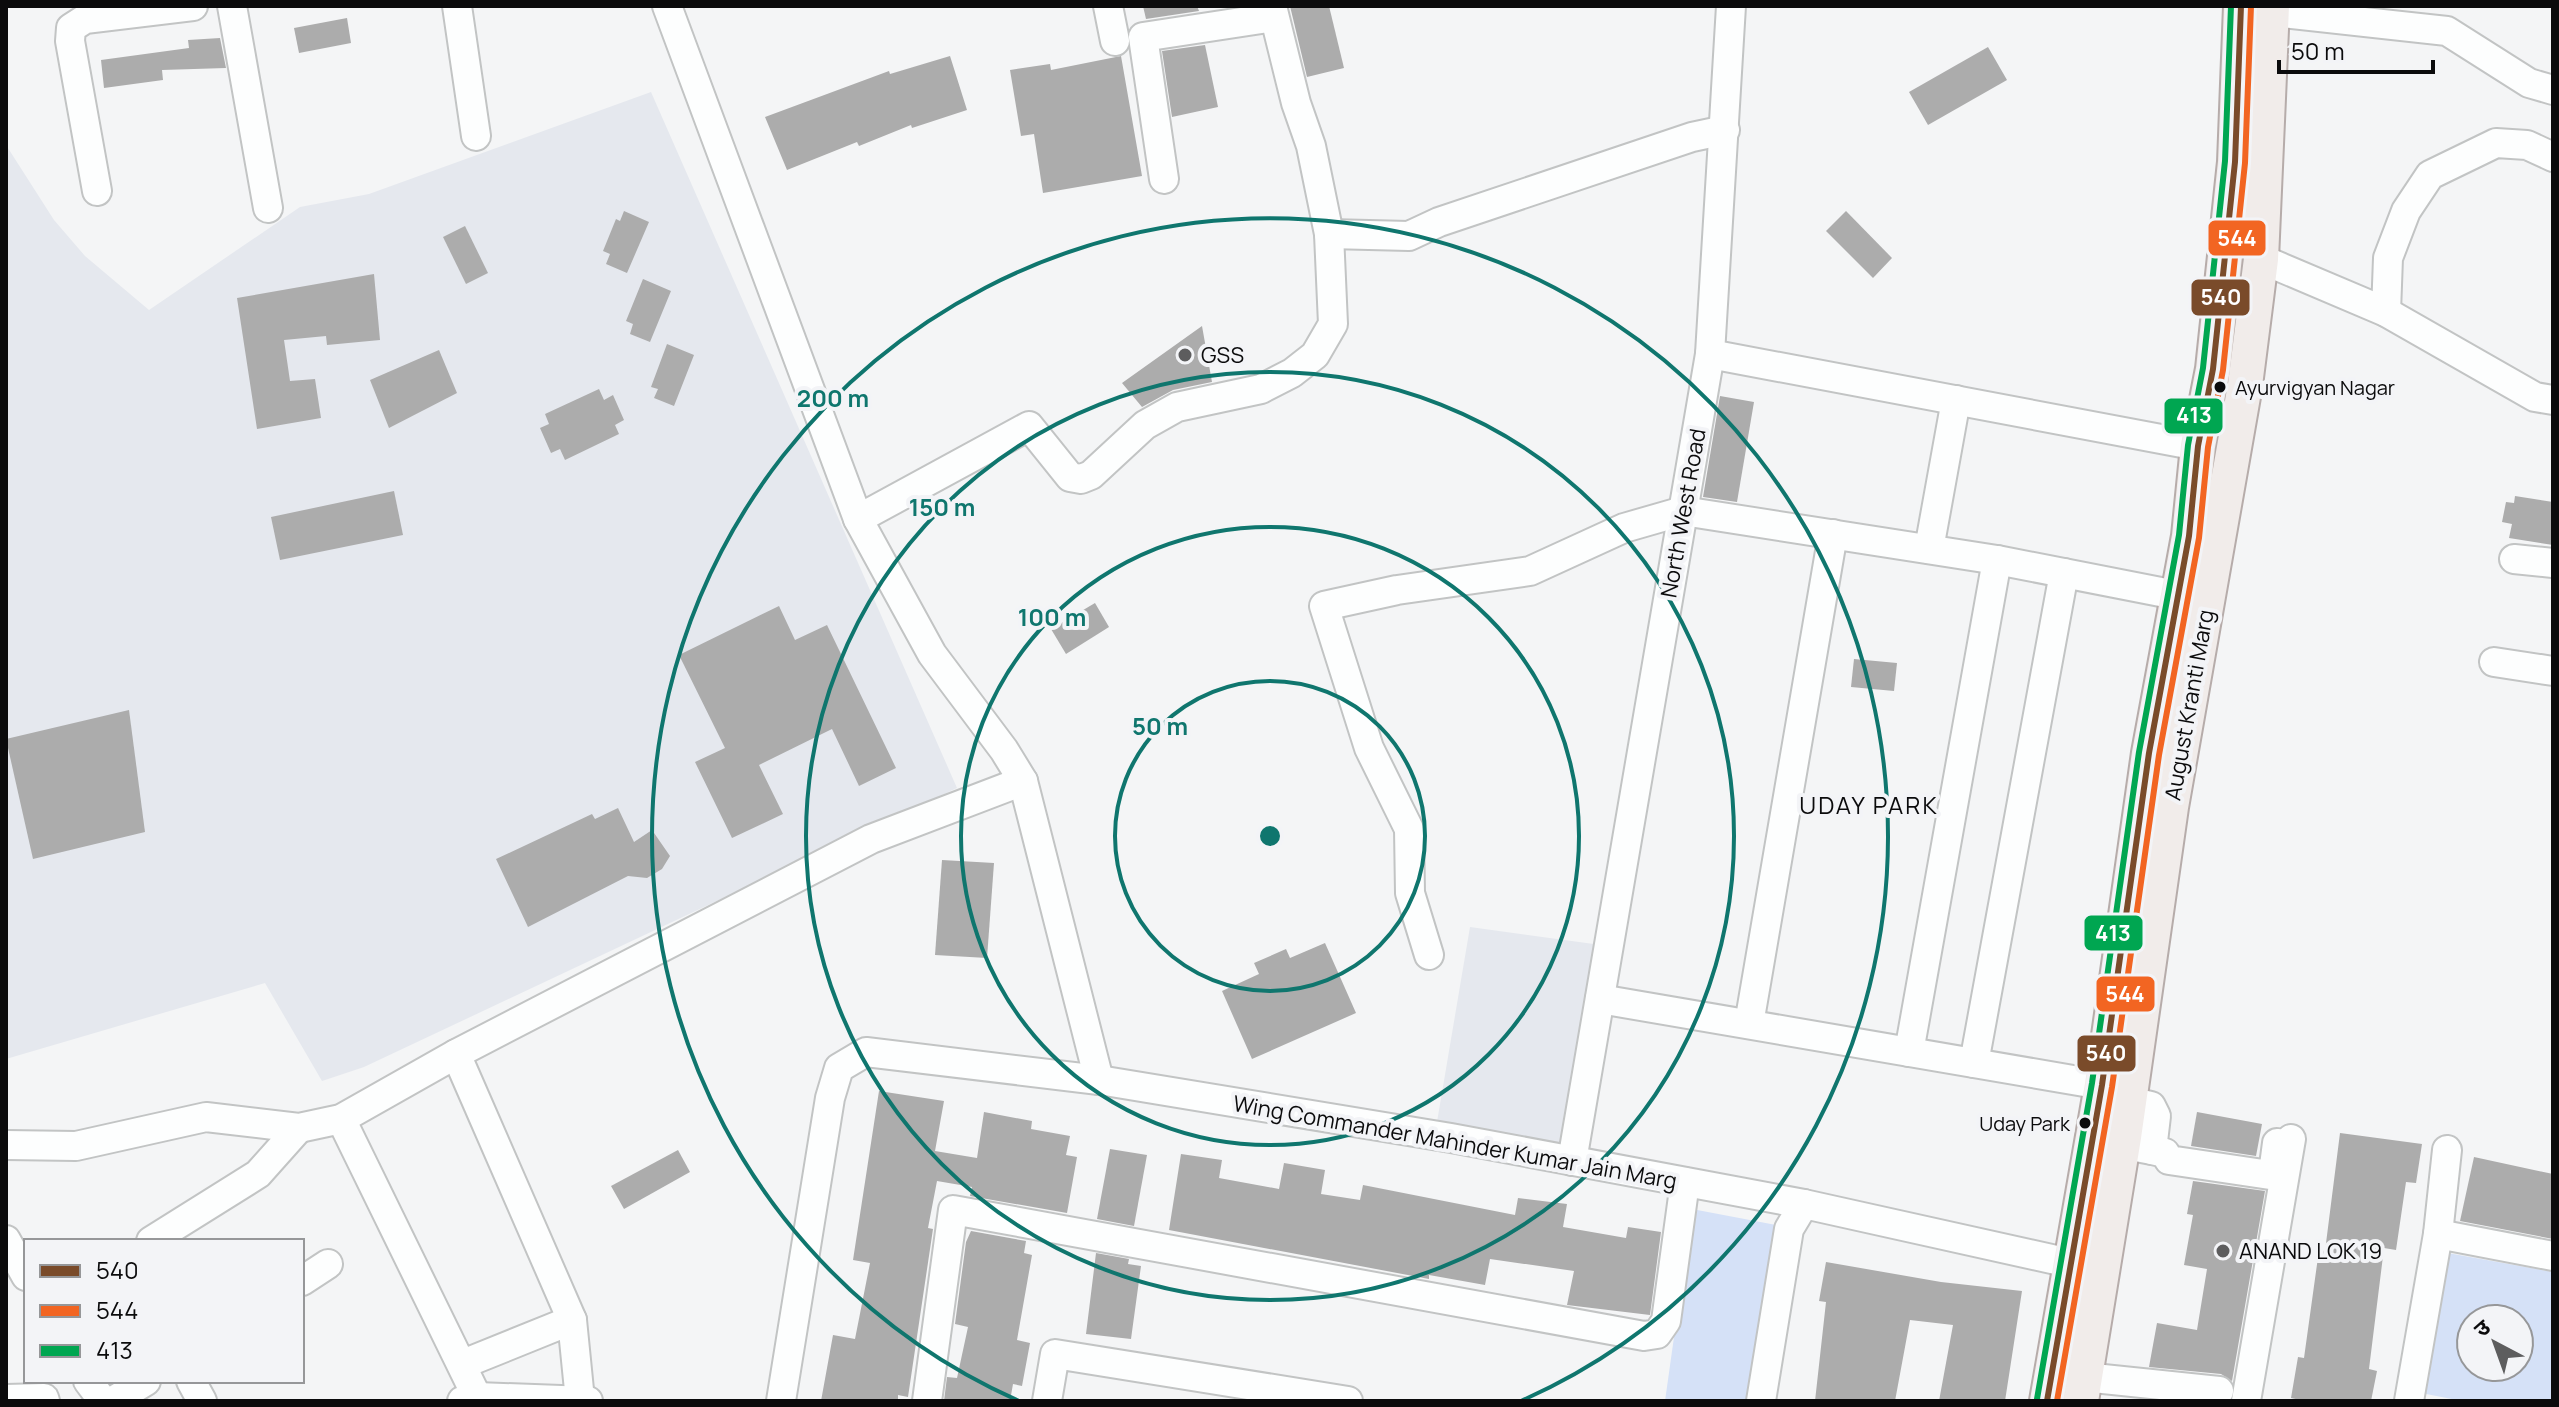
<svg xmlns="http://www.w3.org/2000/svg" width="2559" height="1407" viewBox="0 0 2559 1407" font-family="Manrope,'Noto Sans Devanagari',sans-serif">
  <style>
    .built { fill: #e5e8ee }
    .green { fill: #d5e1f7; fill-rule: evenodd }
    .building { fill: #acacac }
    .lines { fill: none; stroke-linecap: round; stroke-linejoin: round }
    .minor-casing { stroke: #c2c4c4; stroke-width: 32 }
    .major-casing { stroke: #b6acaa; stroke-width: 38 }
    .minor { stroke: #fdfefe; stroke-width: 28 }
    .major { stroke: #f1ecea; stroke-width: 34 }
    .bus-1-casing { stroke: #f3f4f7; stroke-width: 12 }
    .bus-2-casing { stroke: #f3f4f7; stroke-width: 12 }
    .bus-3-casing { stroke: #f3f4f7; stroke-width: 12 }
    .bus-1 { stroke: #7a4b2a; stroke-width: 6 }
    .bus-2 { stroke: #f26522; stroke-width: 6 }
    .bus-3 { stroke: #00a651; stroke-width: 6 }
    .ring { fill: none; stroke: #0f766e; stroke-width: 4 }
    .poi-dot { fill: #5d5d5e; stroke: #f3f4f7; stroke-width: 3 }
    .bus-dot { fill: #0b0b0c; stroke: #f3f4f7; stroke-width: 3 }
    .labels { text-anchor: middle; stroke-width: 8; stroke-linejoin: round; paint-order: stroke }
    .bus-label { font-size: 20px; fill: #0b0b0c; stroke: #f3f4f7; text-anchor: start }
    .poi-label { font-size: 22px; fill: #0b0b0c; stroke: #f3f4f7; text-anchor: start }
    .street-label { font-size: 22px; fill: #0b0b0c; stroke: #f3f4f7 }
    .neighbourhood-label { font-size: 24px; letter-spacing: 2px; fill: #0b0b0c; stroke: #f3f4f7 }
    .centre { fill: #0f766e; stroke: #f3f4f7; stroke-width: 4 }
    .ring-label { font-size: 24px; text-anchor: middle; font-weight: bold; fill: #0f766e; stroke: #f3f4f7; stroke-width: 8; stroke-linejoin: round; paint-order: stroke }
    .line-badge { stroke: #f3f4f7; stroke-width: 3 }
    .badge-label { font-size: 22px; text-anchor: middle; font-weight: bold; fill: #fff }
  </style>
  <rect width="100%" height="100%" fill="#f4f5f6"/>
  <!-- built -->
  <g class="built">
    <path d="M651,92L957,788L364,1067L322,1081L265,983L6,1059V145L54,220L85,256L149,310L300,207L369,194Z"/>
    <path d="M1470,927L1601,945L1565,1148L1437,1122Z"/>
  </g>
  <!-- green -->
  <g class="green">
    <path d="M1692,1209L1781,1226L1749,1401H1665Z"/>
    <path d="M2431,1250L2553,1272V1401H2462L2416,1392ZM2471,1319H2519V1367H2471Z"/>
  </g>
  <!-- building -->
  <g class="building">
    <path d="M1143,6H1197L1199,11L1146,19Z"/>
    <path d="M1290,6H1329L1344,68L1307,77Z"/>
    <path d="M347,18L351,43L299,53L294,28Z"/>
    <path d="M220,38L226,68L162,70L163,80L104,88L101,60L189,48L188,40Z"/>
    <path d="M1205,45L1218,107L1172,117L1162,51Z"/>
    <path d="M1988,47L2007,80L1928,125L1909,92Z"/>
    <path d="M950,56L967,110L912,128L911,125L859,146L857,142L787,170L765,117L889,71L890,74Z"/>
    <path d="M1121,56L1142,176L1043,193L1034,134L1021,136L1010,70L1050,64L1051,70Z"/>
    <path d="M624,211L649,222L627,273L606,264L610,254L603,251L616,219L620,221Z"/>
    <path d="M1846,211L1892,258L1873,278L1826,231Z"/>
    <path d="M465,226L488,273L466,284L443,237Z"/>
    <path d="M374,274L380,340L327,345L326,336L284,340L290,381L315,379L321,418L257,429L237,298Z"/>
    <path d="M643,279L671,291L650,342L630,334L633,324L626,321Z"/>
    <path d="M1202,326L1212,382L1173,390L1142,407L1122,383Z"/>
    <path d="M667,344L694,355L674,406L654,398L658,389L651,387Z"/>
    <path d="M439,350L457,393L389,428L370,380Z"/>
    <path d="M599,389L604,400L613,395L624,420L615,425L619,434L565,460L560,449L551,453L540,428L549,424L545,414Z"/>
    <path d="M1720,396L1754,402L1737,502L1703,497Z"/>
    <path d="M394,491L403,535L280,560L271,517Z"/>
    <path d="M2515,496L2553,502V545L2509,538L2512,524L2502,522L2506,502L2514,503Z"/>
    <path d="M1095,603L1109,627L1066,654L1051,629Z"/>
    <path d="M779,606L795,640L827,625L896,768L859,786L832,729L759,765L783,814L732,838L695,762L725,748L679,655Z"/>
    <path d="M1854,659L1897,663L1894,691L1851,687Z"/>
    <path d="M129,710L145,832L33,859L6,739Z"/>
    <path d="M618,808L634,842L652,830L670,856L662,869L647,878L628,876L528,927L496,859L592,814L595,819Z"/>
    <path d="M942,860L994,863L987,958L935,955Z"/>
    <path d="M1325,943L1356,1013L1252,1059L1222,991L1259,974L1254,963L1286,949L1290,958Z"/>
    <path d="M879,1091L944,1101L935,1151L977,1158L984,1112L1032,1121L1031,1129L1070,1136L1066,1155L1077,1157L1067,1213L970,1196L972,1187L937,1181L928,1228L933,1229L908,1397L898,1395V1401H821L833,1335L855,1339L870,1263L853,1260Z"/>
    <path d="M2197,1112L2262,1124L2256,1156L2191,1146Z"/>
    <path d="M2340,1133L2422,1144L2416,1183L2406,1182L2396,1250L2384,1248L2369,1369L2377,1371L2371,1401H2305L2291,1398L2298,1357L2304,1358L2319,1250L2325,1251Z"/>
    <path d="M1110,1149L1147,1155L1134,1226L1097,1219Z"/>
    <path d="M678,1150L690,1172L624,1209L611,1186Z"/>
    <path d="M1181,1154L1222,1160L1219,1178L1279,1189L1284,1163L1325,1170L1321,1194L1360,1200L1363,1185L1515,1215L1518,1198L1567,1204L1563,1227L1626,1238L1628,1227L1661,1232L1650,1315L1567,1305L1574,1271L1490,1259L1485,1285L1429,1275V1279L1169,1230Z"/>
    <path d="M2474,1157L2553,1174V1239L2460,1221Z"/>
    <path d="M2193,1181L2265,1191L2232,1381L2221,1374L2149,1367L2157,1323L2197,1330L2207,1269L2184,1265L2193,1215L2187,1214Z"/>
    <path d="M971,1231L1026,1241L1024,1253L1032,1255L1017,1340L1030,1343L1022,1386L1013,1384L1010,1401H944L947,1377L957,1378L968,1327L955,1324L966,1242Z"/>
    <path d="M1096,1253L1129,1259L1128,1264L1141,1266L1131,1339L1086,1334Z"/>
    <path d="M1826,1262L1941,1282L2022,1291L2005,1401H1939L1953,1325L1910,1320L1895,1401H1815L1826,1302L1819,1301Z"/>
  </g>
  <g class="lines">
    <defs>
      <g id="minor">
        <path d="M232,6L268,208"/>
        <path d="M457,6L476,136"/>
        <path d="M667,6L858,519L932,654L1004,750L1023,781L1099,1080"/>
        <path d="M1108,6L1115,41"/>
        <path d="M2272,12L2447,31L2529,83L2553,90"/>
        <path d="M1164,179L1143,37L1274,17"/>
        <path d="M97,191L70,41L71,28L85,19L193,6"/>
        <path d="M1329,234L1409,236L1439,222L1692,137L1725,130"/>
        <path d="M2261,259L2386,312L2535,397L2553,400"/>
        <path d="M2386,312L2388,258L2406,211L2430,175L2496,143L2527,145L2553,157"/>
        <path d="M1710,354L2198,446"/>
        <path d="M858,519L1029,426L1070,477L1081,479L1091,475L1145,425L1177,407L1261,389L1292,373L1315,355L1333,324L1329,234L1311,146L1296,103L1272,6"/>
        <path d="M1929,549L1956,400"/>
        <path d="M2514,559L2553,563"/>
        <path d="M2494,662L2553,671"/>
        <path d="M1429,955L1410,893L1409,829L1369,748L1324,606L1397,590L1530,571L1624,528L1683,511L1997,560L2176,595"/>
        <path d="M1600,999L2102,1085"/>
        <path d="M1749,1024L1833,534"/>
        <path d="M1909,1052L1997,560"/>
        <path d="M456,1054L572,1320L580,1400"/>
        <path d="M1974,1063L2064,573"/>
        <path d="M2130,1101L2151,1106L2156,1116L2152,1150L2136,1147"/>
        <path d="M341,1119L477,1397"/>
        <path d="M6,1145L76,1146L206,1117L299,1128L341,1119L456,1054L871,839L1023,781"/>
        <path d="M2152,1150L2165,1153L2169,1160L2270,1175L2273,1173L2277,1143"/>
        <path d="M1572,1161L1710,354L1731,6"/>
        <path d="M2438,1234L2553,1256"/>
        <path d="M6,1240L26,1276"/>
        <path d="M151,1241L258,1174L299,1128"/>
        <path d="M302,1281L328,1264"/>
        <path d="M463,1364L572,1320"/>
        <path d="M2084,1377L2219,1391"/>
        <path d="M88,1381L103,1401"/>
        <path d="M191,1381L202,1401"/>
        <path d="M6,1399L44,1398L45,1401"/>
        <path d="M113,1401L146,1381"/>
        <path d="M462,1401L477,1397L588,1401"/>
        <path d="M781,1401L830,1098L839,1068L866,1052L1099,1080L1451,1138L1804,1204L2092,1268"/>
        <path d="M927,1401L953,1210L1644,1336L1657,1334L1666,1321L1685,1182"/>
        <path d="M1047,1401L1055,1354L1348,1401"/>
        <path d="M1761,1401L1789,1229L1804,1204"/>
        <path d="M2246,1401L2291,1139"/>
        <path d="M2409,1401L2438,1234L2447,1150"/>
      </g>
      <g id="major">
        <path d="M2047,1401L2102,1085L2149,753L2189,536L2198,446L2213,369L2235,162L2241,6"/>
        <path d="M2081,1401L2124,1137L2171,807L2245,385L2261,259L2272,6"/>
      </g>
    </defs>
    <!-- minor casing -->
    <use href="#minor" class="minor-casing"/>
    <!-- major casing -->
    <use href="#major" class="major-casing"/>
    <!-- minor -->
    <use href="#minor" class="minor"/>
    <!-- major -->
    <use href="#major" class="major"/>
    <defs>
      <path id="bus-1" d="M2047,1401L2102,1085L2149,753L2189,536L2198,446L2213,369L2235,162L2241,6"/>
      <path id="bus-2" d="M2057,1401L2112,1087L2159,755L2199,538L2208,447L2223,370L2245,163L2251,6"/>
      <path id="bus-3" d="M2037,1399L2092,1083L2139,752L2179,535L2188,445L2203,368L2225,161L2231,6"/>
    </defs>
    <!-- bus-1 casing -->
    <use href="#bus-1" class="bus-1-casing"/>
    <!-- bus-2 casing -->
    <use href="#bus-2" class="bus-2-casing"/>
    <!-- bus-3 casing -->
    <use href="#bus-3" class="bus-3-casing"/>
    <!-- bus-1 -->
    <use href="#bus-1" class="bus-1"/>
    <!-- bus-2 -->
    <use href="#bus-2" class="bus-2"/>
    <!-- bus-3 -->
    <use href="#bus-3" class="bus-3"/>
  </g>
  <!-- distance rings -->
  <g class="ring">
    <circle cx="1270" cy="836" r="155"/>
    <circle cx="1270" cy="836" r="309"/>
    <circle cx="1270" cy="836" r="464"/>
    <path d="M1019 1401A618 618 0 1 1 1521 1401"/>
  </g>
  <!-- markers -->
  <g class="poi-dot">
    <circle cx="1185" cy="355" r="8"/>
    <circle cx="2223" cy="1251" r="8"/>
  </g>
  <g class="bus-dot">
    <circle cx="2220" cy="387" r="7"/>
    <circle cx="2085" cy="1123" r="7"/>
  </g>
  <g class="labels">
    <!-- bus labels -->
    <g class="bus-label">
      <text x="2235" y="395">Ayurvigyan Nagar</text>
      <text x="2070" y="1131" text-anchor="end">Uday Park</text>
    </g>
    <!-- poi labels -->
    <g class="poi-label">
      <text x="1201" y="363">GSS</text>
      <text x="2239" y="1259">ANAND LOK 19</text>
    </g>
    <!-- street labels -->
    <g class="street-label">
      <text transform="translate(1683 513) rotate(-80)" y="8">North West Road</text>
      <text transform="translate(2189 705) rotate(-80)" y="8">August Kranti Marg</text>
      <text transform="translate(1455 1142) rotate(10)" y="8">Wing Commander Mahinder Kumar Jain Marg</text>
    </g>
    <!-- neighbourhood labels -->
    <g class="neighbourhood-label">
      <text x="1869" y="814">UDAY PARK</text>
    </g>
  </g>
  <circle cx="1270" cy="836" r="12" class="centre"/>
  <g class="ring-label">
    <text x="833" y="407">200 m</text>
    <text x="942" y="516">150 m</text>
    <text x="1052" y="626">100 m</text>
    <text x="1160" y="735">50 m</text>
  </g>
  <g class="line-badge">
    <rect x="2207" y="219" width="60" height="38" rx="8" fill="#f26522"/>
    <rect x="2190" y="278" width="61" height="39" rx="8" fill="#7a4b2a"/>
    <rect x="2163" y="397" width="61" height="38" rx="8" fill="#00a651"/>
    <rect x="2083" y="914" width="61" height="38" rx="8" fill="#00a651"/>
    <rect x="2095" y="975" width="61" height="38" rx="8" fill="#f26522"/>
    <rect x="2076" y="1034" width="61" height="39" rx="8" fill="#7a4b2a"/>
  </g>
  <g class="badge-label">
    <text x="2237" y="246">544</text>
    <text x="2221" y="305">540</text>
    <text x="2194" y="423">413</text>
    <text x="2113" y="941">413</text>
    <text x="2125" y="1002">544</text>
    <text x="2106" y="1061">540</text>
  </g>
  <!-- border -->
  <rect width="2559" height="1407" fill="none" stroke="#0b0b0c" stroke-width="16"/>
  <!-- legend -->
  <rect x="24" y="1239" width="280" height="144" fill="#f3f4f7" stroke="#969799" stroke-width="2"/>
  <rect x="40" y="1265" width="40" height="12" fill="#7a4b2a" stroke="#969799" stroke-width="2"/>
  <text x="96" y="1279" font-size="24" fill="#0b0b0c">540</text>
  <rect x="40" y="1305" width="40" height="12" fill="#f26522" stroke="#969799" stroke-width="2"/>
  <text x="96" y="1319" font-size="24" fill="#0b0b0c">544</text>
  <rect x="40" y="1345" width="40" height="12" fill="#00a651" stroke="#969799" stroke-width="2"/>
  <text x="96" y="1359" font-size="24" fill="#0b0b0c">413</text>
  <!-- north arrow -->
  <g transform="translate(2495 1343) rotate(319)"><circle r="38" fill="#f3f4f7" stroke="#969799" stroke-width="2"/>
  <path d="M0-6L14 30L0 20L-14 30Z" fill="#5d5d5e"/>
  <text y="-12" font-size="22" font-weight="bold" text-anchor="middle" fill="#0b0b0c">उ</text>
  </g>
  <!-- scale -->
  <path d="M2279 60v12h154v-12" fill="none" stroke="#0b0b0c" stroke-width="4"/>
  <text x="2291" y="60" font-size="24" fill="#0b0b0c" stroke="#f3f4f7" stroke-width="6" paint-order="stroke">50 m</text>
</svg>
